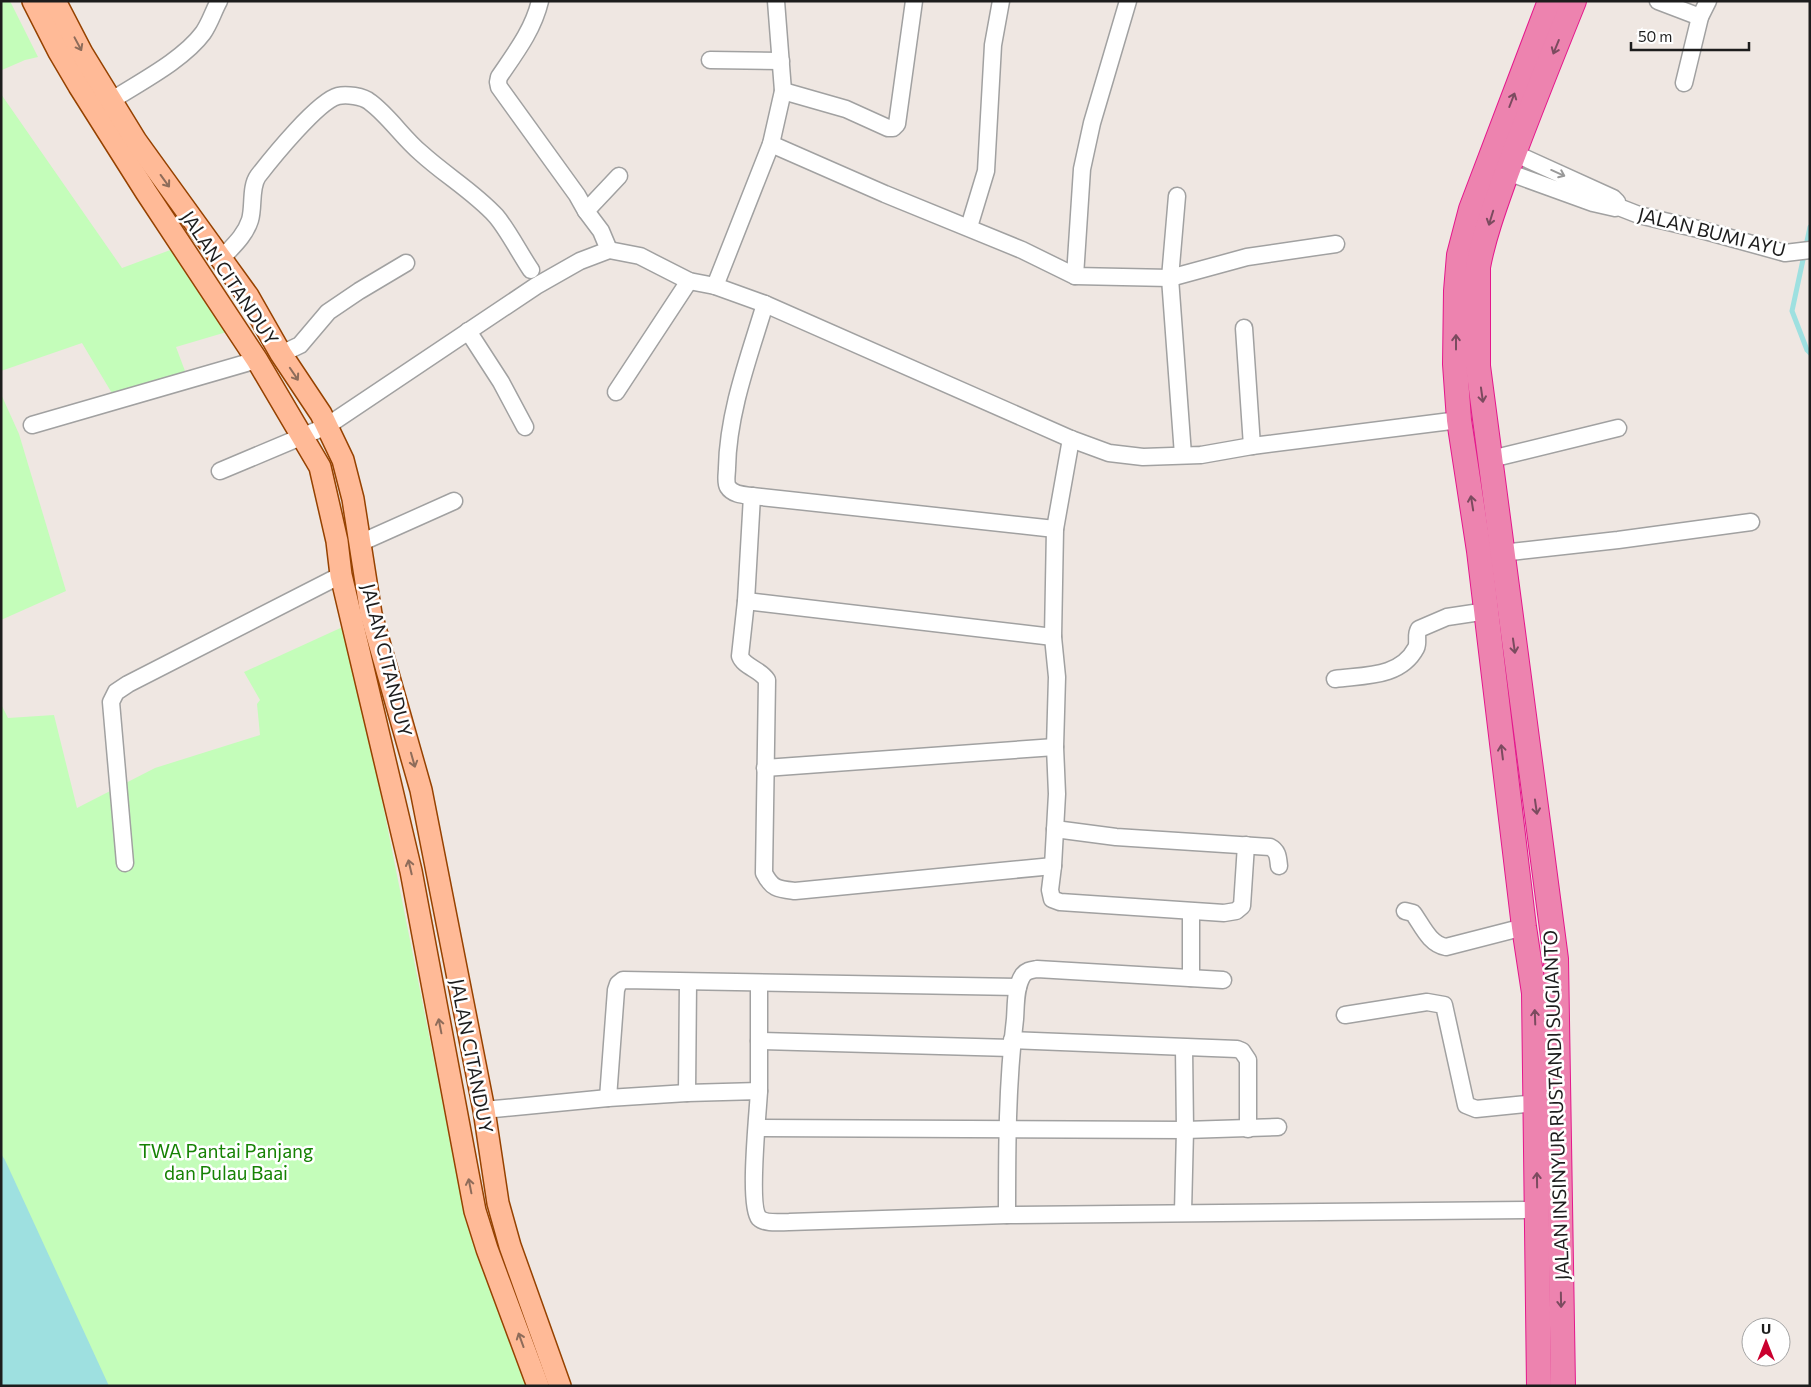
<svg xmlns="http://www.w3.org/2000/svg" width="1811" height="1387" viewBox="0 0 1811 1387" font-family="Commissioner,sans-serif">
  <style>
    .park { fill: #c4fdba }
    .water { fill: #9ee0e0 }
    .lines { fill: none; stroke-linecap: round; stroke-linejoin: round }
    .stream { stroke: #9ee0e0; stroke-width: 5 }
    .minor-casing { stroke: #a1a1a1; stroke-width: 19 }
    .major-casing { stroke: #964200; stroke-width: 24 }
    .highway-casing { stroke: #e4178c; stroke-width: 26 }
    .minor { stroke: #fff; stroke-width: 16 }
    .major { stroke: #ffba97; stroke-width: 21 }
    .highway { stroke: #ed83af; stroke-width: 24 }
    .oneway { stroke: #8e6c5a }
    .oneway2 { stroke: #7b4b5f }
    .oneway3 { stroke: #999 }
    .labels { text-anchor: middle; stroke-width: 5; stroke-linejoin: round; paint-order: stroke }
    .street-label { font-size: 19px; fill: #1d1d1d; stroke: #fff }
    .park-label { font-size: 19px; fill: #168204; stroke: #fff }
  </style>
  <rect width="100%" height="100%" fill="#efe7e2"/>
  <!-- park -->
  <g class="park">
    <path d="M1,1H10L38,57L25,60L2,70L1,73Z"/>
    <path d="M1,94L122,268L173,249L230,331L176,347L188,379L116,400L82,343L1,371Z"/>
    <path d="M1,394L19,434L66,591L1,620Z"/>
    <path d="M347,625L465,1215L533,1386H1V704L8,718L54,715L77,808L155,768L260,735L257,704L260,700L244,672Z"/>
  </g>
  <!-- water -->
  <path class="water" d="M1,1154L5,1160L109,1386H1Z"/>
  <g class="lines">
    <!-- stream -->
    <path class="stream" d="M1810,227L1792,311L1807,350L1810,353"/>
    <defs>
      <g id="minor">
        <path d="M540,1C533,30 516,52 499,77L498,82L499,87L577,195L586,211L601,231L609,250"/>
        <path d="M1658,1L1700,17"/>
        <path d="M710,60L781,61"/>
        <path d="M1684,83L1700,17L1708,1"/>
        <path d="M783,91L846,109L888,128H893L897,124L914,1"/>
        <path d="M112,100C140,82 183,60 203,33C210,23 213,12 219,1"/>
        <path d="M771,144L885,194L1022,250L1075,276L1170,278L1247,257L1336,244"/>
        <path d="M1499,169L1593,203L1615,208L1617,202L1613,198L1505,149"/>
        <path d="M1177,196L1170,278L1183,455"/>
        <path d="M1616,206L1639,215L1698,229L1785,253L1810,250"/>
        <path d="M586,211L619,176"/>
        <path d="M969,227L986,171L993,45L1001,1"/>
        <path d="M221,259C232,247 245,236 250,220C254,207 250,187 258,176C272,158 318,101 338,96C346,94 363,96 370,102C389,116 403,138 421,153C445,175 474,192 496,216C508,230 520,254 531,270"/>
        <path d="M1075,276L1082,169L1092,123L1128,1"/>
        <path d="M715,286L771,144L783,91L776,1"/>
        <path d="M765,304C749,357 728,412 727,468C727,474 725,482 728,487C733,495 745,495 752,496L746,601L740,656C744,667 760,669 767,680L764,873C772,889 778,889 795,891L1053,866"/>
        <path d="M1244,328L1252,446"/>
        <path d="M468,331L501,382L525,427"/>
        <path d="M281,354L300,345L328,312L359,291L406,263"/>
        <path d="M616,392L689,281"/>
        <path d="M32,425L257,360"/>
        <path d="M1071,439L1055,529L1053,637L1057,677L1055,747L1057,794L1053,866L1050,890L1052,899L1060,902L1224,913L1236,911L1242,906L1246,845"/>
        <path d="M1491,459L1618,428"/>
        <path d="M220,471L327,426L536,286L580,261L609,250L640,256L689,281L715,286L765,304L1071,439L1109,453L1143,457L1201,455L1252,446L1459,420"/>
        <path d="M752,496L1055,529"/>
        <path d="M360,543L454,501"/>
        <path d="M1502,553L1618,540L1751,522"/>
        <path d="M746,601L1053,637"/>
        <path d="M1335,679C1364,675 1400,678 1416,648C1419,642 1415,635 1419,629L1447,617L1487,611"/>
        <path d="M765,768L1055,747"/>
        <path d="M1055,829L1116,837L1270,847C1278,851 1278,857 1279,866"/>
        <path d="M125,863L111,702L116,692L128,684L341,575"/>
        <path d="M1405,911L1413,913C1422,925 1429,944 1446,947L1524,927"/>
        <path d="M1191,978V912"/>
        <path d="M1018,987L623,980L618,984L616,990L608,1098L687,1093L759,1091C758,1112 748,1205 759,1218C765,1224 780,1222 789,1222L1007,1215L1537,1210"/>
        <path d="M1345,1015L1427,1002L1444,1005L1466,1105L1476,1109L1536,1103"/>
        <path d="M1012,1040L1237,1049L1242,1051L1248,1060V1129"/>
        <path d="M759,1041L1011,1048"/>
        <path d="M759,1091V983"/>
        <path d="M687,1093L688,982"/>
        <path d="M484,1110L608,1098"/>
        <path d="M757,1128L1185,1130L1278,1127"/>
        <path d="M1183,1212L1185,1130L1184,1048"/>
        <path d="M1007,1215C1007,1149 1007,1085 1015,1019C1016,1006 1015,987 1023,975C1027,970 1031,970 1037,969L1223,980"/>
      </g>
      <g id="major">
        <path d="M33,1L59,52L79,86L146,192L257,360L320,467L337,541L341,575L411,871L475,1211L487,1249L538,1386"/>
        <path d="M55,1L82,53L136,141L248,296L281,354L321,414L343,460L353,499L371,614L421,790L484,1110L498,1203L510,1246L560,1386"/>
      </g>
      <g id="highway">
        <path d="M1539,1386L1534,993L1524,927L1479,551L1459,420L1455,364L1456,291L1459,255L1471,209L1550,1"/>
        <path d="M1563,1386L1556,959L1478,366V267C1484,235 1496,203 1507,172C1528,115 1551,58 1574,1"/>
      </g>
    </defs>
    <!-- minor casing -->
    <use href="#minor" class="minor-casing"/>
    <!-- major casing -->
    <use href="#major" class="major-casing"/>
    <!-- highway casing -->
    <use href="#highway" class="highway-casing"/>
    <!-- minor -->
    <use href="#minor" class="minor"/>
    <!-- major -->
    <use href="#major" class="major"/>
    <!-- highway -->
    <use href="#highway" class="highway"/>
  </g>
  <!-- one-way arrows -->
  <defs><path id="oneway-shaft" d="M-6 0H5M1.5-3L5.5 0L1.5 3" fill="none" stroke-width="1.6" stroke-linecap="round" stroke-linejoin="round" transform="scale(1.25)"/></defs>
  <g class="oneway">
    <use href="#oneway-shaft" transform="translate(78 44) rotate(62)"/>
    <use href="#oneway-shaft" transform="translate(165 181) rotate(54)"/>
    <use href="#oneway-shaft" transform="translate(294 374) rotate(56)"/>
    <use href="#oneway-shaft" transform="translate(413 760) rotate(74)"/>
    <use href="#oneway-shaft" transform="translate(410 867) rotate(-103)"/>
    <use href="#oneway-shaft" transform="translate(440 1026) rotate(-101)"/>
    <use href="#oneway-shaft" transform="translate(470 1186) rotate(-101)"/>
    <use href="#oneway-shaft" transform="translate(521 1340) rotate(-110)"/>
  </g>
  <g class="oneway2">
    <use href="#oneway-shaft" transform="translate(1556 47) rotate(112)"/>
    <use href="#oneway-shaft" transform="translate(1512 100) rotate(-69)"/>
    <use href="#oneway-shaft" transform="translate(1491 218) rotate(107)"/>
    <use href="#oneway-shaft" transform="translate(1456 342) rotate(-90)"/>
    <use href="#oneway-shaft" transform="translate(1482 395) rotate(82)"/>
    <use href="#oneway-shaft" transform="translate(1472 503) rotate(-99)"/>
    <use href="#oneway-shaft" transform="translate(1514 646) rotate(82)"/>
    <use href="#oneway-shaft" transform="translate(1502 752) rotate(-97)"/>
    <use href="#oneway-shaft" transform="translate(1536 807) rotate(82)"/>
    <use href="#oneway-shaft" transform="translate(1535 1017) rotate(-92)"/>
    <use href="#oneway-shaft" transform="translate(1537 1180) rotate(-91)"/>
    <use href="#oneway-shaft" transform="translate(1561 1300) rotate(89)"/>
  </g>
  <use class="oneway3" href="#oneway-shaft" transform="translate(1558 173) rotate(24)"/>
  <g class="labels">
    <!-- street labels -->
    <g class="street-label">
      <text transform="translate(1712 232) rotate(14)" y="7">JALAN BUMI AYU</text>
      <text transform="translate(230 278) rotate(56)" y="7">JALAN CITANDUY</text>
      <text transform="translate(387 660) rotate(76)" y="7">JALAN CITANDUY</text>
      <text transform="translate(472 1056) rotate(79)" y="7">JALAN CITANDUY</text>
      <text transform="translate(1556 1105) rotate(-92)" y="7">JALAN INSINYUR RUSTANDI SUGIANTO</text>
    </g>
    <!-- park labels -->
    <g class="park-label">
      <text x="226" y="1158">TWA Pantai Panjang<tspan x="226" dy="22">dan Pulau Baai</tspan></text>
    </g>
  </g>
  <!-- border -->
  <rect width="1811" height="1387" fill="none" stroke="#1d1d1d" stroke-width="5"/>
  <!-- north arrow -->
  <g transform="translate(1766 1342)"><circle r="24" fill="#ffffff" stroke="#a5a5a5"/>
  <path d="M0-4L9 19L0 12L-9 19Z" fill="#ca002e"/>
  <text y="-8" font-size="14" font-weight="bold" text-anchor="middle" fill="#1d1d1d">U</text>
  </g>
  <!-- scale -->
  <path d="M1631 42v8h118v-8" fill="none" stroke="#1d1d1d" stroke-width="2.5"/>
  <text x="1638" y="42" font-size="15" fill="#1d1d1d" stroke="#ffffff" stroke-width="4" paint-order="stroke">50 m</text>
</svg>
